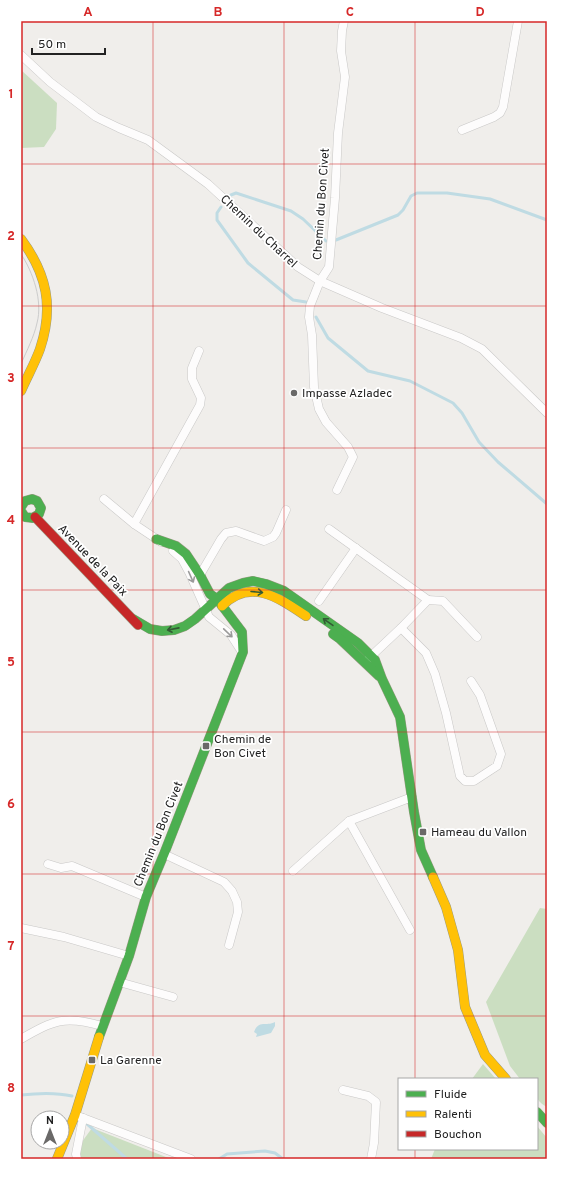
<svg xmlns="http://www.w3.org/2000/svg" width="568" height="1180" viewBox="0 0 568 1180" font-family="Overpass,sans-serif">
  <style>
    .forest { fill: #cbdec1 }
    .water { fill: #bfdbe3 }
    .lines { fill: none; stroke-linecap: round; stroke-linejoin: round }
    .stream { stroke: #bfdbe3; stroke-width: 3 }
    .street-casing { stroke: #c9c8c7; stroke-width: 9 }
    .fast-casing { stroke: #999a82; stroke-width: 10 }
    .slow-casing { stroke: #999a82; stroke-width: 10 }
    .jam-casing { stroke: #999a82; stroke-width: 10 }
    .street { stroke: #fdfcfc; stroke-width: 8 }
    .fast { stroke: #4caf50; stroke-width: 9 }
    .slow { stroke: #ffc107; stroke-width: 9 }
    .jam { stroke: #c62828; stroke-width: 9 }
    .tram { stroke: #ccc; stroke-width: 1 }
    .oneway { stroke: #9a9a9a }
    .oneway2 { stroke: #335a34 }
    .grid { fill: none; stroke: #d62828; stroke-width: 1; stroke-opacity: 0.55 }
    .poi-dot { fill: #6a6968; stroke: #fff; stroke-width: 1.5 }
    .labels { text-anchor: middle; stroke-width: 3.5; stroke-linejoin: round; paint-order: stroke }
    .street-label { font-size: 12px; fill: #222; stroke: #fff }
    .poi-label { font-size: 12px; fill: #222; stroke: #fff; text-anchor: start }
    .neatline { fill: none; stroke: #d62828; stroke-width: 1.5 }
    .grid-label { font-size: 13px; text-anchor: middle; font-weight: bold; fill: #d62828 }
  </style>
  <rect width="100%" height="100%" fill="#f0eeeb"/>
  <!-- forest -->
  <g class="forest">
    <path d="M21,70L57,103L56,129L44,147L21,148Z"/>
    <path d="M540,908L547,909V1107C533,1100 537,1093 537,1079H520L510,1066L486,1002Z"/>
    <path d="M483,1064L496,1079H472Z"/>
    <path d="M537,1126L547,1138V1159H431L435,1149H537Z"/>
    <path d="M92,1128L171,1159H72L74,1153Z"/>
  </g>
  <!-- water -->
  <path class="water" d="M275,1022V1026L271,1033L256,1037L257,1034L254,1032C259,1019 266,1027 275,1022Z"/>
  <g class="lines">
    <!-- stream -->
    <g class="stream">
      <path d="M231,195L236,193L291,211L303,219L326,241"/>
      <path d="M221,207L217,213V220L248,263L293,300L306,302"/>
      <path d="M336,240L398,215L403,210L411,196L417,193H447L490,199L547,220"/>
      <path d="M316,317L328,338L368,371L410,381L453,403L462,413L479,442L498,462L547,504"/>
      <path d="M21,1095C38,1093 55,1092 72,1096"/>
      <path d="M86,1123L127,1159"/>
      <path d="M219,1159L227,1154L265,1151L275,1153L283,1159"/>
    </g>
    <defs>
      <g id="street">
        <path d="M21,55L50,82L96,117L119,128L148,140L208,184L298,267L320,281L382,308L461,338L482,349L547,413"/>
        <path d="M462,130L494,117L500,113L503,107L518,21"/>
        <path d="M337,490L353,457L348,447L326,422L319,409L314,387L312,335L309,317L310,306L320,281L329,267L335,198L338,133L345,77L341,51L342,31L344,21"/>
        <path d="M104,499L134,524L161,542"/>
        <path d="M134,524L200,405L201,398L192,379V368L199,351"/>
        <path d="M329,529L428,600L401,628L368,659"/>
        <path d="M173,551L182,559L189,572L209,617L231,635L242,652"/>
        <path d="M200,575L221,539L226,533L236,531L264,541L273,537L276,533L286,510"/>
        <path d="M428,600L443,601L477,637"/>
        <path d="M319,601L356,548"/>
        <path d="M401,628L426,653L435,674L446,713L460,776L465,781H474L497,766L501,754L480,695L471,681"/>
        <path d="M164,854L224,882L232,891L237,902L238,912L229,945"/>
        <path d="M48,864L61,868L72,866L146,897"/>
        <path d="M293,871L349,821"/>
        <path d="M21,928L64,937L129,956"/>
        <path d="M410,930L349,821L412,797"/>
        <path d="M119,982L173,997"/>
        <path d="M21,1039C54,1020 65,1015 102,1026"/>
        <path d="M343,1090L368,1096L376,1102L374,1143L371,1159"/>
        <path d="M75,1115L191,1159"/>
        <path d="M77,1159L76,1154L83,1118"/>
      </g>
      <g id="fast">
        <path d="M21,507L25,501L32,499L37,501L41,508L39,514L33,518L25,517L21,511"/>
        <path d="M133,619L150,629L162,631L174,630L185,626L195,619L229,588L243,583L253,581L266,584L284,591L358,643L375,660L382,679L400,717L414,812L421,850L433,877"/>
        <path d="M333,634L340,639L379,676"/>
        <path d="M99,1037L129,956L146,897L164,854L243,652L242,632L217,599L210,594L200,575L186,554L176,546L156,539"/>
        <path d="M537,1112L547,1123"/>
      </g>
      <g id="slow">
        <path d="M21,239C47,274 54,307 40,349C35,363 27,377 21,391"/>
        <path d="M222,606C250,577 279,598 306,616"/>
        <path d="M433,877L446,907L458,950L465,1007L485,1055L506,1079"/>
        <path d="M57,1159L75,1115L99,1037"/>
      </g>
      <path id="jam" d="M35,517L138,625"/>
    </defs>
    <!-- street casing -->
    <use href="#street" class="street-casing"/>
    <!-- fast casing -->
    <use href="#fast" class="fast-casing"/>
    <!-- slow casing -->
    <use href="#slow" class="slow-casing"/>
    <!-- jam casing -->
    <use href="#jam" class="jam-casing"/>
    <!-- street -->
    <use href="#street" class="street"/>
    <!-- fast -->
    <use href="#fast" class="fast"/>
    <!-- slow -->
    <use href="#slow" class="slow"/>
    <!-- jam -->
    <use href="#jam" class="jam"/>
    <!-- tram -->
    <path class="tram" d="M21,254C33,272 43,301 37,323C34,337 27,350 21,364"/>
  </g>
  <!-- one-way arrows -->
  <defs><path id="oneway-shaft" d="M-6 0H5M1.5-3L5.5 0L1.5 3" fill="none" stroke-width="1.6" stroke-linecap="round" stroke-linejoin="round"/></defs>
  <g class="oneway">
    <use href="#oneway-shaft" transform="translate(191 577) rotate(66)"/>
    <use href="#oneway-shaft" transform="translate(228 633) rotate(44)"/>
  </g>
  <g class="oneway2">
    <use href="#oneway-shaft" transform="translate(257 592) rotate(5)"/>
    <use href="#oneway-shaft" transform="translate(328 622) rotate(-145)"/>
    <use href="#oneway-shaft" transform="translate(173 629) rotate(169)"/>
  </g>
  <!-- grid -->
  <path class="grid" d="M153,21V1159M284,21V1159M415,21V1079M21,164H547M21,306H547M21,448H547M21,590H547M21,732H547M21,874H547M21,1016H547M415,1149V1159"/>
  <!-- markers -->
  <g class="poi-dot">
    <circle cx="294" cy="393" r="4"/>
    <rect x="202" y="742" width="8" height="8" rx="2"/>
    <rect x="419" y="828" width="8" height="8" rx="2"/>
    <rect x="88" y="1056" width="8" height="8" rx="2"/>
  </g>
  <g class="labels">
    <!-- street labels -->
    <g class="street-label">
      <text transform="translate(321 204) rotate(-86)" y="4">Chemin du Bon Civet</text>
      <text transform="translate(259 231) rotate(43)" y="4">Chemin du Charrel</text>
      <text transform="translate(93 560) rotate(46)" y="4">Avenue de la Paix</text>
      <text transform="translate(158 834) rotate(-68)" y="4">Chemin du Bon Civet</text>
    </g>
    <!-- poi labels -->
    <g class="poi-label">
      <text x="302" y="397">Impasse Azladec</text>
      <text x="214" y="743">Chemin de<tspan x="214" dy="14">Bon Civet</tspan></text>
      <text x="431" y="836">Hameau du Vallon</text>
      <text x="100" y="1064">La Garenne</text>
    </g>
  </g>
  <!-- border -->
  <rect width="568" height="1180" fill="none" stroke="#ffffff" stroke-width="44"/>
  <!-- legend -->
  <rect x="398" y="1078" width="140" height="72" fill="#ffffff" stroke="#a7a7a7"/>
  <rect x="406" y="1091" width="20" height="6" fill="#4caf50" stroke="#a7a7a7"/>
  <text x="434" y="1098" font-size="12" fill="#222222">Fluide</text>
  <rect x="406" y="1111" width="20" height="6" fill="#ffc107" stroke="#a7a7a7"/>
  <text x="434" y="1118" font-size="12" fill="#222222">Ralenti</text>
  <rect x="406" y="1131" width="20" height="6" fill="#c62828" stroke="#a7a7a7"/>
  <text x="434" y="1138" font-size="12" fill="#222222">Bouchon</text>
  <!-- north arrow -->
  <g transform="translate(50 1130)"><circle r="19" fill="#ffffff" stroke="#a7a7a7"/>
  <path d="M0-3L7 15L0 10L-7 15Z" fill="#6a6968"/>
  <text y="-6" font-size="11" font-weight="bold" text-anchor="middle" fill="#222222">N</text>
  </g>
  <!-- scale -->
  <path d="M32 48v6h73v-6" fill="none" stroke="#222222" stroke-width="2"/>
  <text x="38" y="48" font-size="12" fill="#222222" stroke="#ffffff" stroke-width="3" paint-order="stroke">50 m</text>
  <rect x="22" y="22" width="524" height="1136" class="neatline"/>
  <g class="grid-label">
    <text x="88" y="16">A</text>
    <text x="218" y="16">B</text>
    <text x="350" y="16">C</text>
    <text x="480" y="16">D</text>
    <text x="11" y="98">1</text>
    <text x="11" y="240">2</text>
    <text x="11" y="382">3</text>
    <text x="11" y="524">4</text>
    <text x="11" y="666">5</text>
    <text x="11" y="808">6</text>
    <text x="11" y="950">7</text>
    <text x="11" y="1092">8</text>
  </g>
</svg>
